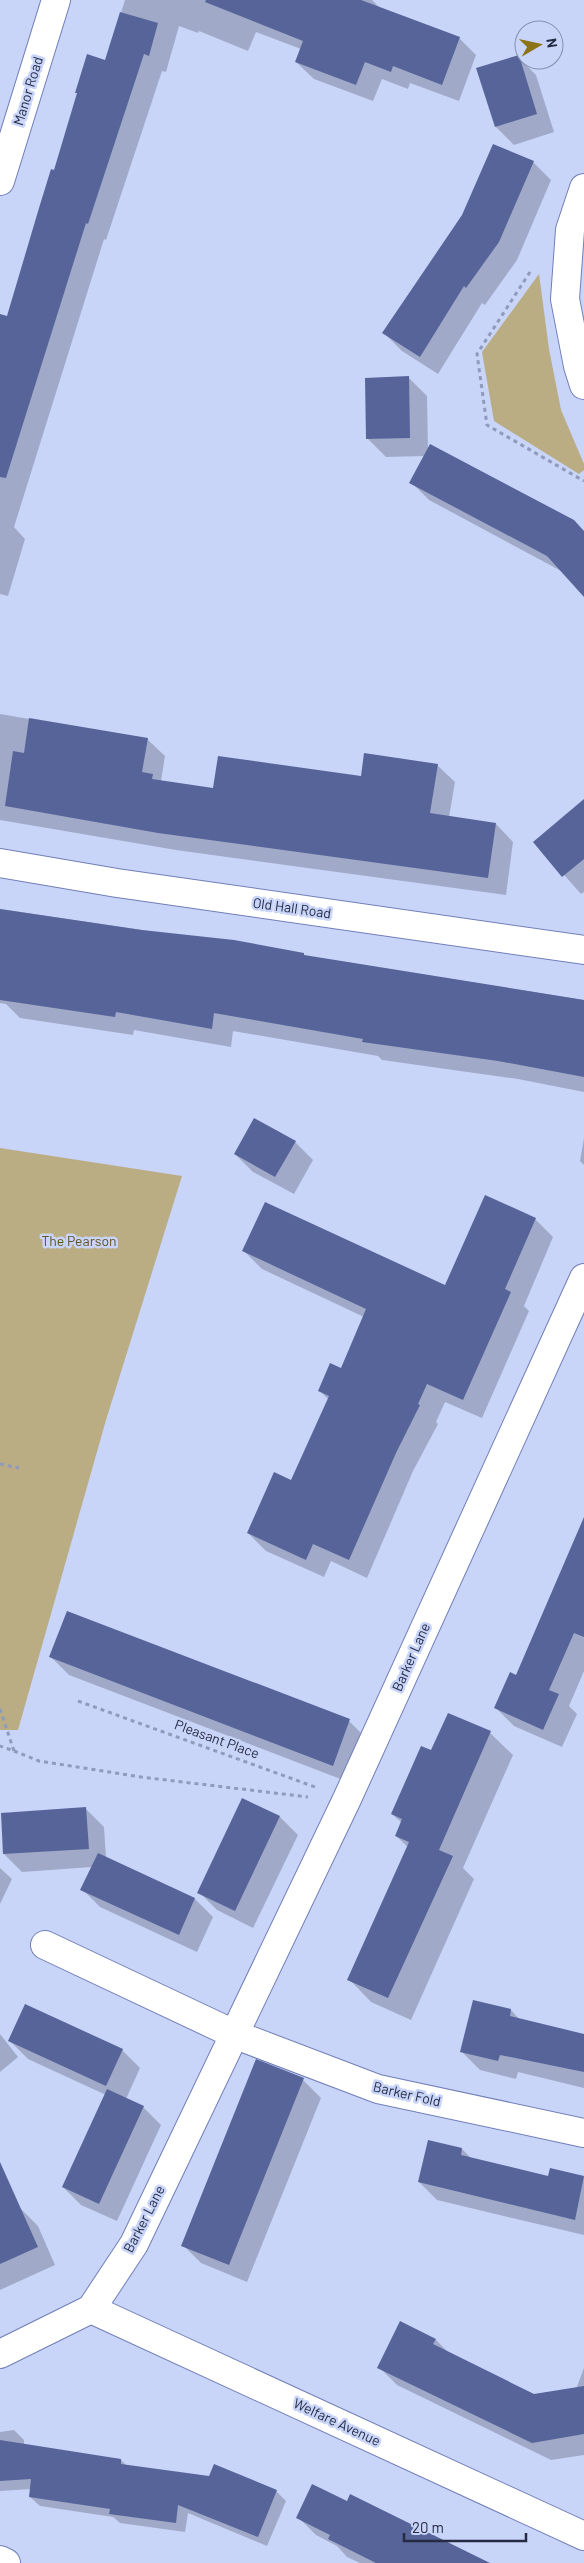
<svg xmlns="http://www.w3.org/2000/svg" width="584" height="2563" viewBox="0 0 584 2563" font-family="Barlow,sans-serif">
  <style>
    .green { fill: #baac83 }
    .shadow { fill: #0003 }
    .building { fill: #57649a }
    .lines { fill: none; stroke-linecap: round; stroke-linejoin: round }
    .minor-casing { stroke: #717fb8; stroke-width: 30 }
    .path { stroke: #909aba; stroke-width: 3; stroke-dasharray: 4 4; stroke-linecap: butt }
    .minor { stroke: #fff; stroke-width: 28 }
    .labels { text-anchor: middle; stroke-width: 5; stroke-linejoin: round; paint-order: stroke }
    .street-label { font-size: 14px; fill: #252b43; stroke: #c9d4f9 }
    .park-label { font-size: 14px; fill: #63531d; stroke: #c9d4f9 }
  </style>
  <rect width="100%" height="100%" fill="#c9d4f9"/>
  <!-- green -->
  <g class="green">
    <path d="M539,274L549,349L561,410L584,464V470L579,474L494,421L482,352Z"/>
    <path d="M0,1148L182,1176L106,1420L18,1730H0Z"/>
  </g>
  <!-- shadow -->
  <g class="shadow">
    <path d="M125,0H372L381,9L459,38L476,55L459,101L410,83L408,89L382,79L373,101L314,79L296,62L301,49L256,32L248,51L199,31L198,33L179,26L166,72L162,71L106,240L104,239L14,527L25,539L8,596L0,594V335L8,318L54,172L106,61Z"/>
    <path d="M518,57L536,75L554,132L514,145L496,127Z"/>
    <path d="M533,162L551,180L517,260L485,305L482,303L438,374L402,351L384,333Z"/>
    <path d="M409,378L427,396L428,450L584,532V595L563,572L429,500L411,482L425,456L386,457L368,439Z"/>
    <path d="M0,714L147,739L165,756L161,781L214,789L362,778L437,765L455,782L449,817L496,824L513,842L506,895L176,850L0,820Z"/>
    <path d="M584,801V892L581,894L535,842Z"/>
    <path d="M0,909L303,954L306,956L584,1000V1092L518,1079L382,1060L378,1056L233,1031L231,1047L134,1030L133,1035L20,1018L6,1004L0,1003Z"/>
    <path d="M584,1138V1165L580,1161Z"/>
    <path d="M295,1142L313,1160L294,1194L253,1172L235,1154Z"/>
    <path d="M535,1219L553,1237L524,1306L529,1311L482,1418L445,1402L436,1422L438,1424L413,1471L367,1578L331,1561L324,1577L266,1551L248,1533L292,1482L329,1400L320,1391L341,1369L364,1317L262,1269L244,1251L446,1287Z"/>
    <path d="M584,1521V1671L569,1706L577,1714L562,1747L514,1726L496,1708L516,1676Z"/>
    <path d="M51,1657L349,1721L367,1739L351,1783L69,1675Z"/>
    <path d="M490,1733L513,1755L463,1868L474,1879L411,2020L371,2002L349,1979L408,1847L396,1836L402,1823L392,1814L432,1752Z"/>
    <path d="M243,1800L280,1817L298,1835L253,1928L217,1910L199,1892Z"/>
    <path d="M86,1809L104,1827L106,1858L195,1899L213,1917L197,1952L100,1907L82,1889L92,1867L22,1872L4,1854L2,1814Z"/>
    <path d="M0,1868L12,1879L0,1904Z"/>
    <path d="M511,2010L520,2020L584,2036V2088L518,2072L516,2079L480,2070L462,2052Z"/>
    <path d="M0,2034L18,2057L0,2072Z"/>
    <path d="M10,2041L122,2050L140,2068L126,2099L143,2107L161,2125L117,2221L81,2205L63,2187L106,2095L28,2059Z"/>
    <path d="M303,2080L321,2098L247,2282L201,2263L183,2245Z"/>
    <path d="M462,2149L472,2159L549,2177L551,2170L584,2177V2235L437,2200L419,2182Z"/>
    <path d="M20,2208L38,2226L55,2265L0,2290V2217Z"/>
    <path d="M401,2322L436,2340L449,2353L533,2396L576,2389L584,2368V2455L551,2460L397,2385L379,2367Z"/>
    <path d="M14,2430L24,2440V2445L121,2460L127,2466L276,2491L286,2501L267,2546L188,2513L185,2532L120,2523L113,2517L40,2506L30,2497L31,2489L0,2491V2432Z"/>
    <path d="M298,2517L488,2563H360L347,2557L337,2546L316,2535Z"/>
  </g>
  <!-- building -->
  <g class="building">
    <path d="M206,0H361L460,37L442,85L393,66L391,72L365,62L356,85L295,62L303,41L205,2Z"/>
    <path d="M120,12L158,23L149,56L144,54L88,224L86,223L6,478L0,477V314L7,316L39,208L51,169L54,170L77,93H75L87,54L105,60Z"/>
    <path d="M519,55L537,114L495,127L476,68Z"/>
    <path d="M493,144L534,161L499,242L466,288L464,286L420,357L382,333L462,215Z"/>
    <path d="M409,376L410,438L366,439L365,378Z"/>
    <path d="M430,444L574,520L584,531V597L547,556L409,483Z"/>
    <path d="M29,718L148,738L142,772L153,774L152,779L213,788L218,756L361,776L364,753L438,764L430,813L496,823L488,878L158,833L5,806L13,751L24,753Z"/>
    <path d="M584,799V859L562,877L533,842Z"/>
    <path d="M0,909L142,930L234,940L304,953V955L584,1000V1077L498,1061L362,1042L363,1039L214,1013L212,1029L116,1012L115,1017L0,1000Z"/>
    <path d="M254,1118L296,1141L275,1177L234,1154Z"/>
    <path d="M485,1195L536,1218L505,1289L511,1292L463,1400L427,1384L418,1404L420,1405L396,1453L349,1560L313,1544L306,1560L247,1533L274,1472L291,1480L329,1396L318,1391L330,1363L341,1368L366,1309L242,1251L265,1202L445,1285Z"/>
    <path d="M584,1517V1637L574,1633L549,1690L559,1694L543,1730L494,1708L510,1672L516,1675Z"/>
    <path d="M67,1611L350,1719L333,1766L49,1657Z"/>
    <path d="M448,1713L491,1731L439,1850L453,1856L388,1998L347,1980L409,1842L395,1836L402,1819L391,1814L421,1746L431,1750Z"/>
    <path d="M242,1798L280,1816L235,1911L197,1893Z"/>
    <path d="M86,1807L89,1849L3,1854L1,1813Z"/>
    <path d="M98,1853L195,1898L179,1935L80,1890Z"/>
    <path d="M473,2000L511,2009L510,2016L584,2034V2072L500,2055L498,2061L460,2052Z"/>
    <path d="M25,2004L123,2049L106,2086L8,2041Z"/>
    <path d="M256,2059L304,2078L229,2265L181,2246Z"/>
    <path d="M107,2089L144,2106L99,2204L62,2187Z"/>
    <path d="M428,2140L462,2148L461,2155L548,2176L550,2168L584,2176L575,2220L418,2182Z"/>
    <path d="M0,2162L38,2247L0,2264Z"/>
    <path d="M400,2321L436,2339L433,2344L534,2394L584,2386V2434L532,2443L377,2368Z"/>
    <path d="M0,2440L121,2459V2464L209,2476L214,2464L277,2490L258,2537L178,2505L176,2523L109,2514L110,2509L29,2497L31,2479L0,2481Z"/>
    <path d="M312,2484L347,2501L350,2494L490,2563H376L328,2539L330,2535L296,2518Z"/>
  </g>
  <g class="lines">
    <defs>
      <g id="minor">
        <path d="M0,181L56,0"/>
        <path d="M584,188L570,230L565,299L578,366L584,385"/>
        <path d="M0,863L117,883L584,950"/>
        <path d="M45,1945L236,2035L378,2089L584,2133"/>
        <path d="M91,2309L584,2536"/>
        <path d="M0,2354L91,2309L134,2244L347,1799L584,1278"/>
        <path d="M0,2560L6,2563"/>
      </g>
    </defs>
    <!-- minor casing -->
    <use href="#minor" class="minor-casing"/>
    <!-- path -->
    <g class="path">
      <path d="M530,272L477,354L487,425L584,481"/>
      <path d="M0,1464L19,1468"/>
      <path d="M78,1701L315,1787"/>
      <path d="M0,1709L14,1751L0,1746"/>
      <path d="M14,1751L39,1761L141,1777L308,1797"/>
    </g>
    <!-- minor -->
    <use href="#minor" class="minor"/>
  </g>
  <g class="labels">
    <!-- street labels -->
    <g class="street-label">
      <text transform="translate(28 91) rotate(-73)" y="5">Manor Road</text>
      <text transform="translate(292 908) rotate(8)" y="5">Old Hall Road</text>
      <text transform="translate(411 1657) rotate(-66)" y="5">Barker Lane</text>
      <text transform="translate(217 1739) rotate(20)" y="5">Pleasant Place</text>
      <text transform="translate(407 2094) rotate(13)" y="5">Barker Fold</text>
      <text transform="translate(144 2219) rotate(-63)" y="5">Barker Lane</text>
      <text transform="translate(337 2422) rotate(25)" y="5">Welfare Avenue</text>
    </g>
    <!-- park labels -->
    <g class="park-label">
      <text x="79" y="1246">The Pearson</text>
    </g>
  </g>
  <!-- north arrow -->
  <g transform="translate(539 45) rotate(81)"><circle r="24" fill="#c9d4f9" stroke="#8790b0"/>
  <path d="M0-4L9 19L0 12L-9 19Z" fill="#8b7316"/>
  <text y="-8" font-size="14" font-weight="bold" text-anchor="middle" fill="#252b43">N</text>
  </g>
  <!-- scale -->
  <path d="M404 2533v8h122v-8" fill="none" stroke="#252b43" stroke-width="2.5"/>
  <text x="412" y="2533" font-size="15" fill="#252b43" stroke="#c9d4f9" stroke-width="4" paint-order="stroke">20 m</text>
</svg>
